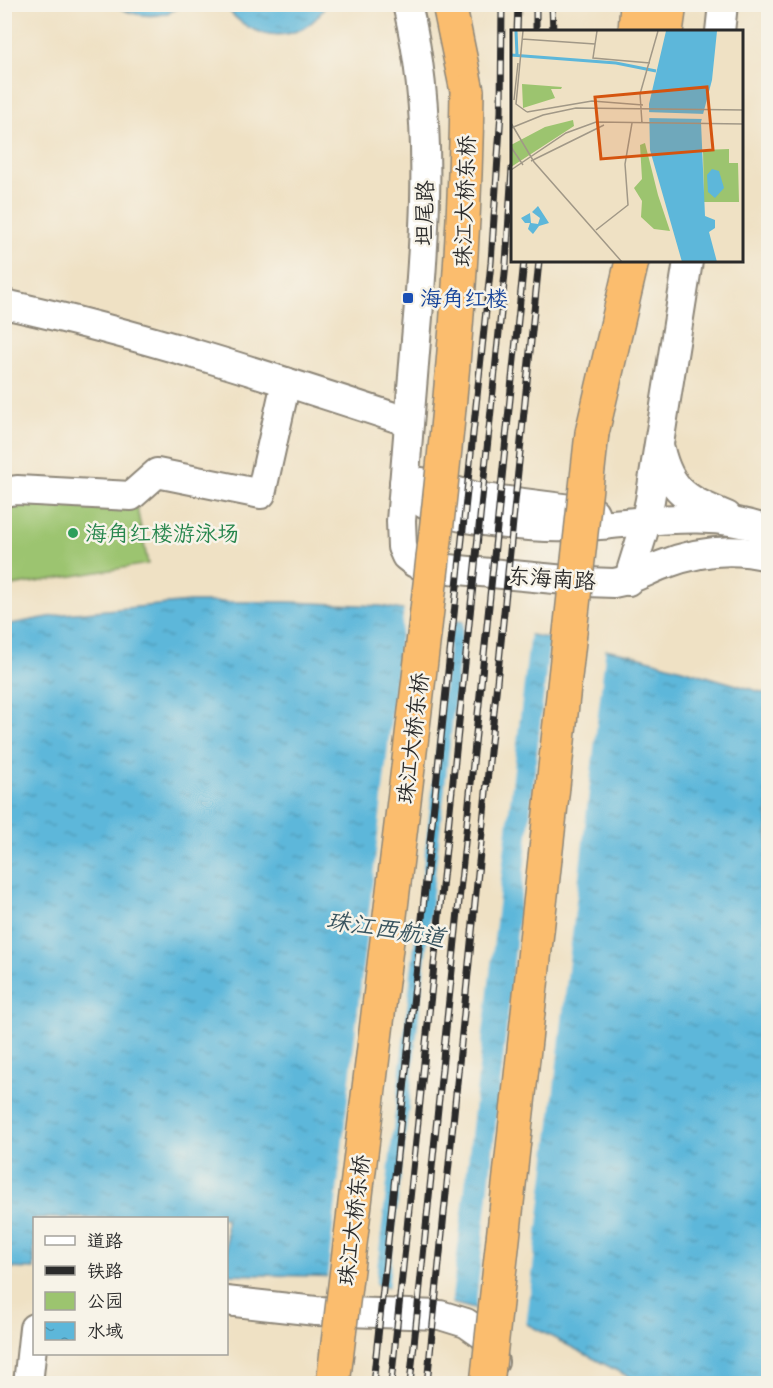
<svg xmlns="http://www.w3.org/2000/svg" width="773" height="1388" viewBox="0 0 773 1388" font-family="'Architects Daughter','LXGW WenKai TC',sans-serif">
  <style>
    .park { fill: #9cc46f; stroke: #64784d; stroke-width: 1.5 }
    .water { fill: url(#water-ripples); stroke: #447182; stroke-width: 1.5 }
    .pier { fill: #efe1c4 }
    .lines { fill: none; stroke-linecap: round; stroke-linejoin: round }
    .minor-casing { stroke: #8d8678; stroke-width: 32 }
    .highway-casing { stroke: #8d8678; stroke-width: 36 }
    .minor { stroke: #fff; stroke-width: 28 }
    .highway { stroke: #fbbd6e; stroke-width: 33 }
    .rail-casing { stroke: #2b2b2b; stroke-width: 7 }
    .rail { stroke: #f7f3e8; stroke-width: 4.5; stroke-dasharray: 14; stroke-linecap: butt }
    .highway-bridge-casing { stroke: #8d8678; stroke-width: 36; stroke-linecap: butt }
    .highway-bridge { stroke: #fbbd6e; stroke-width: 33 }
    .transit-dot { fill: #1a4fb4; stroke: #f7f3e8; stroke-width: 2 }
    .leisure-dot { fill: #2e9e5b; stroke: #f7f3e8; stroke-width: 2 }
    .labels { text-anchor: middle; stroke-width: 5; stroke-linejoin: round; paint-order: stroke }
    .street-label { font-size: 22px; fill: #2b2b2b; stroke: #f7f3e8 }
    .transit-label { font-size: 22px; fill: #164399; stroke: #f7f3e8; text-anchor: start }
    .leisure-label { font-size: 22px; fill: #27864d; stroke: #f7f3e8; text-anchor: start }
    .water-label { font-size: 24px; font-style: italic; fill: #3a5560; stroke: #f7f3e8 }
    .inset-river { fill: none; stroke: #5db7da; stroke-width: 3 }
    .inset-road { fill: none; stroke: #a19887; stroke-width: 1.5 }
    .view { fill: #d5540f; fill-opacity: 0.15; stroke: #d5540f; stroke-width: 3 }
    .inset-edge { fill: none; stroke: #2b2b2b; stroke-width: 3 }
  </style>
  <defs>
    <pattern id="water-ripples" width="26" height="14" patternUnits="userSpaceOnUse" patternTransform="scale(1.5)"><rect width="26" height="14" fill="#5db7da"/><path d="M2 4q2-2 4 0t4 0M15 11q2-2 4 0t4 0" fill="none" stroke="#4d95b1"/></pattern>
  </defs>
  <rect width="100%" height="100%" fill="#f7f3e8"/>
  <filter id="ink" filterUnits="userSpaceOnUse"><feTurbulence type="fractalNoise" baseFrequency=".0167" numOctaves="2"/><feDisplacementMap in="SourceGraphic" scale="12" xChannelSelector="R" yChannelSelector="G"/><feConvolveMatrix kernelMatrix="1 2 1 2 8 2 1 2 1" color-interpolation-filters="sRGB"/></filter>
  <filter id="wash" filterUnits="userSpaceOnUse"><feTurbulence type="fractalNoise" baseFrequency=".008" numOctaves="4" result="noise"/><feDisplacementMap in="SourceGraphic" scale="24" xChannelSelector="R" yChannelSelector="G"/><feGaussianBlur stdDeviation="1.35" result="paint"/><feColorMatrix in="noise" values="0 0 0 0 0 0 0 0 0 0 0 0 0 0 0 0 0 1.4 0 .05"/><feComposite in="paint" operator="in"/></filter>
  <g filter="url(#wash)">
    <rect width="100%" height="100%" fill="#efe1c4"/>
    <!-- park -->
    <path class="park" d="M5,496L136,503L148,564L5,587Z"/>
    <!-- water -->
    <g class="water">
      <path d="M115,5H182C164,20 133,18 115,5Z"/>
      <path d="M225,5H326C303,46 250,43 225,5Z"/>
      <path d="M189,602H290L381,606L630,654L768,694V1383H641L519,1320L347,1277L227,1274L226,1218H34V1269L5,1268V625L65,614Z"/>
    </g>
    <!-- pier -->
    <g class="pier">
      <path d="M404,607L452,616L375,1287L347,1280H327Z"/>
      <path d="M464,619L530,632L451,1306L388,1290Z"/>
      <path d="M550,636L606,646L526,1327L518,1323L475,1312Z"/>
    </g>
  </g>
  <g filter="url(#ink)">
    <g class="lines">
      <defs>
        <g id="minor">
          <path d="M407,4C434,114 426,228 416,340C411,400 406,460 401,521L402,547L406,556L415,563L428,567L586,582L614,583C632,580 646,571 662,565C697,551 732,547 768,556"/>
          <path d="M720,32L723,4"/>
          <path d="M4,304C141,334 275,378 409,422"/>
          <path d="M660,449C670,492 688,500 727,516"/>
          <path d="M422,482L476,497L594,512"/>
          <path d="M404,483C411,493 419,502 430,507C462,522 533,528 569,527C635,525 704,507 768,530"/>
          <path d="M4,492L17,490L131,496L157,473L261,494L286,382"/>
          <path d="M628,581L643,533L650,500L688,261"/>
          <path d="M226,1301L316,1311L440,1315L466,1323L486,1337L494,1362"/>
          <path d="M28,1384L34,1328"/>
        </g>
        <g id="highway">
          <path d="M449,4L467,91"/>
          <path d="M635,32L637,4"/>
          <path d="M666,32L670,4"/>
          <path d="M592,433L632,261"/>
        </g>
      </defs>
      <!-- minor casing -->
      <use href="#minor" class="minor-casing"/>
      <!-- highway casing -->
      <use href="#highway" class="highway-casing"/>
      <!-- minor -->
      <use href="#minor" class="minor"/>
      <!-- highway -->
      <use href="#highway" class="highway"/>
      <defs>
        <g id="rail">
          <path d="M536,4V32"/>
          <path d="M552,4L553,32"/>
          <path d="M517,32L518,4"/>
          <path d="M373,1384L491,263L501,112L502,4"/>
          <path d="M391,1384L506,264L512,169"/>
          <path d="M410,1384L524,261"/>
          <path d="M427,1384L539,261"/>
        </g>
      </defs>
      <!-- rail casing -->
      <use href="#rail" class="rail-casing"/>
      <!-- rail -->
      <use href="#rail" class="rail"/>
      <defs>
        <g id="highway-bridge">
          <path d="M333,1384C359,1167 386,951 412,735C438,521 465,306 467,91"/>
          <path d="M487,1384L592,433"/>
        </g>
      </defs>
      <!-- highway-bridge casing -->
      <use href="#highway-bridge" class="highway-bridge-casing"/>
      <!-- highway-bridge -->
      <use href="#highway-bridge" class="highway-bridge"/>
    </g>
  </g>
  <!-- markers -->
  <rect class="transit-dot" x="402" y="292" width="12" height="12" rx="3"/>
  <circle class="leisure-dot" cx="73" cy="533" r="6"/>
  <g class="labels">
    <!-- street labels -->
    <g class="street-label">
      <text transform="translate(464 201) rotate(-88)" y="8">珠江大桥东桥</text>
      <text transform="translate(424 213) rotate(-89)" y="8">坦尾路</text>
      <text transform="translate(552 578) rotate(4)" y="8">东海南路</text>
      <text transform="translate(412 738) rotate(-83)" y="8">珠江大桥东桥</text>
      <text transform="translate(353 1220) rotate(-83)" y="8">珠江大桥东桥</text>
    </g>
    <!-- transit labels -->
    <g class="transit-label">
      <text x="420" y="306">海角红楼</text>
    </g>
    <!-- leisure labels -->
    <g class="leisure-label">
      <text x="85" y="541">海角红楼游泳场</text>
    </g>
    <!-- water labels -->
    <g class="water-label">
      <text transform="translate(386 929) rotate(9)" y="8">珠江西航道</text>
    </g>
  </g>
  <!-- overview -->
  <g transform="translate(511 30)">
    <rect width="232" height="232" fill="#efe1c4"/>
    <path d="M11,54L51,57L50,59H40L44,68L12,78ZM62,90L63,96L0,137V115L34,97ZM134,113L147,165L159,201L143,199L130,187L131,171L123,158L131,149L129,115ZM218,119V133H227L228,172H193L192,120Z" fill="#9cc46f"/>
    <path d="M155,1H206L201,50L190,92L194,186L204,190V198L198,202L206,232H171L139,120L138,74ZM201,139L208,141L213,158L204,168L197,162L196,145ZM27,176L38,193L28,196L22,204L17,199L19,193H14L10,188L19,183L20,193L27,194L29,188L21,182Z" fill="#5db7da"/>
    <path d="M134,82L195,84L194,89L134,88Z" fill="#efe1c4"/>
    <path class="inset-river" d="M5,1L6,25M0,25L105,33L145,41"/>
    <path class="inset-road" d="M12,1L5,74L16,82M86,1L82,28L139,33M11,9L84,14M3,70L7,33M16,82L81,71L132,75M0,93L23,132L111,232M131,93L129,64L147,1M0,98L32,85L65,78L233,80M0,117L12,135M20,131L93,95M0,140L55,103L85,92L233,94M85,200L117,175L114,134L121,93"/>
    <path class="view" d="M196,57L202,120L90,129L84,67Z"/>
    <rect width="232" height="232" class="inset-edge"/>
  </g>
  <!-- margin -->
  <rect width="773" height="1388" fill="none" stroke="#f7f3e8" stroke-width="24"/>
  <!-- legend -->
  <rect x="33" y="1217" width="195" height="138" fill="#f7f3e8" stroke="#a5a39c" stroke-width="1.5"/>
  <rect x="45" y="1236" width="30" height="9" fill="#ffffff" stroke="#a5a39c" stroke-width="1.5"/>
  <text x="87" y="1247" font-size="18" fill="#2b2b2b">道路</text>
  <rect x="45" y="1266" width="30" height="9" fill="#2b2b2b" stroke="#a5a39c" stroke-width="1.5"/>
  <text x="87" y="1277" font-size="18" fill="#2b2b2b">铁路</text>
  <rect x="45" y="1292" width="30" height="18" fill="#9cc46f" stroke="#a5a39c" stroke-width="1.5"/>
  <text x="87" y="1307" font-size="18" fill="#2b2b2b">公园</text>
  <rect x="45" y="1322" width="30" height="18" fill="url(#water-ripples)" stroke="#a5a39c" stroke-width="1.5"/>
  <text x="87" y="1337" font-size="18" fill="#2b2b2b">水域</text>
</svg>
